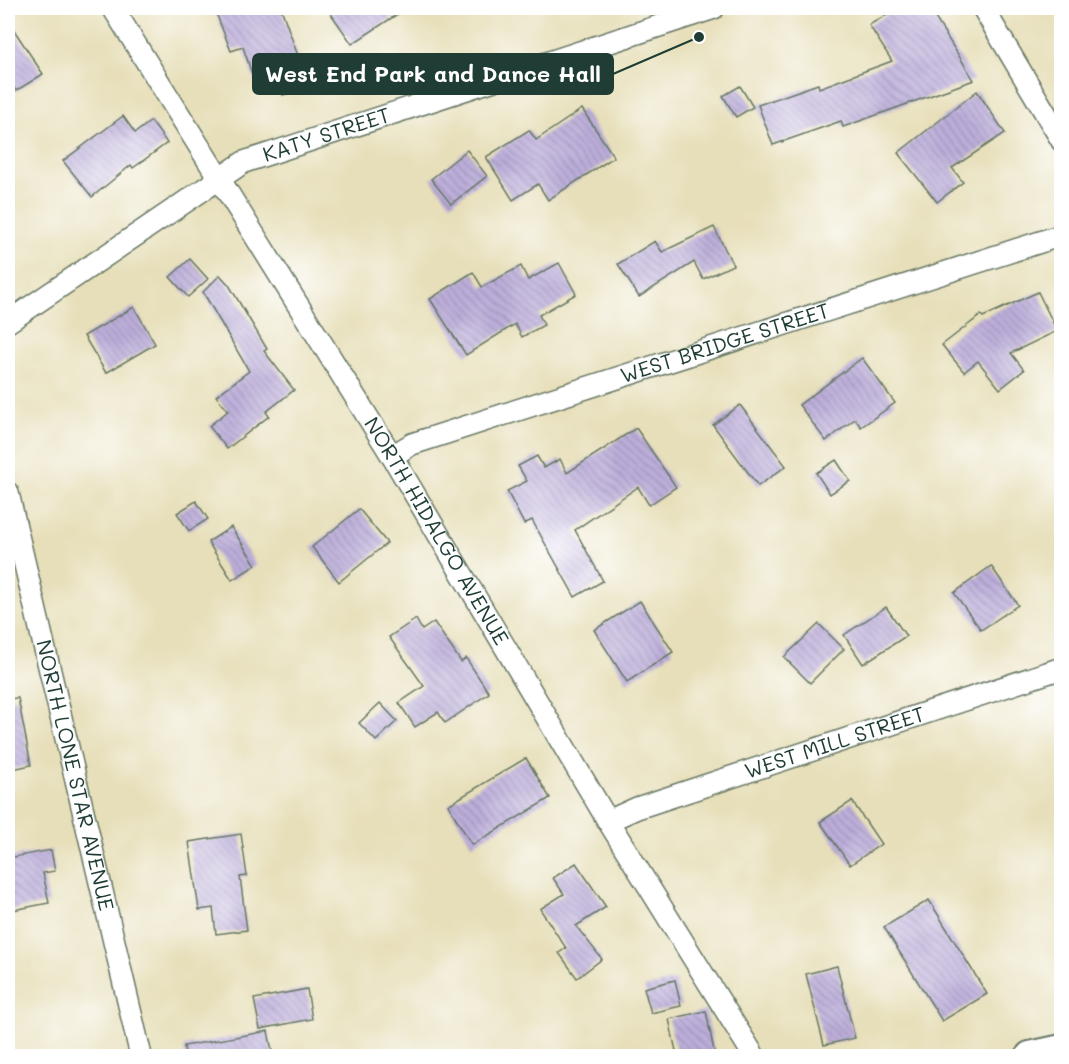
<svg xmlns="http://www.w3.org/2000/svg" width="1069" height="1064" viewBox="0 0 1069 1064" font-family="Mali,sans-serif">
  <style>
    .building { fill: url(#building-back-hatch) }
    .lines { fill: none; stroke-linecap: round; stroke-linejoin: round }
    .street-casing { stroke: #657663; stroke-width: 24 }
    .secondary-casing { stroke: #657663; stroke-width: 32 }
    .street { stroke: #fff; stroke-width: 21 }
    .secondary { stroke: #fff; stroke-width: 28 }
    .labels { text-anchor: middle; stroke-width: 4.5; stroke-linejoin: round; paint-order: stroke }
    .street-label { font-size: 21px; fill: #1f3d34; stroke: #fff }
    .leader { fill: none; stroke: #1f3d34; stroke-width: 2 }
    .callout-dot { fill: #1f3d34; stroke: #fff; stroke-width: 2 }
    .callout { fill: #1f3d34; stroke: #1f3d34; stroke-width: 2 }
    .callout-label { font-size: 22px; text-anchor: middle; font-weight: bold; fill: #fff }
  </style>
  <defs>
    <pattern id="building-back-hatch" width="6" height="6" patternUnits="userSpaceOnUse" patternTransform="scale(1.5)"><rect width="6" height="6" fill="#bdafdb"/><path d="M-1 5l2 2M0 0l6 6M5-1l2 2" fill="none" stroke="#9990b2"/></pattern>
  </defs>
  <rect width="100%" height="100%" fill="#fff"/>
  <filter id="ink" filterUnits="userSpaceOnUse"><feTurbulence type="fractalNoise" baseFrequency=".0167" numOctaves="2"/><feDisplacementMap in="SourceGraphic" scale="12" xChannelSelector="R" yChannelSelector="G"/><feConvolveMatrix kernelMatrix="1 2 1 2 8 2 1 2 1" color-interpolation-filters="sRGB"/></filter>
  <filter id="wash" filterUnits="userSpaceOnUse"><feTurbulence type="fractalNoise" baseFrequency=".008" numOctaves="4" result="noise"/><feDisplacementMap in="SourceGraphic" scale="24" xChannelSelector="R" yChannelSelector="G"/><feGaussianBlur stdDeviation="1.35" result="paint"/><feColorMatrix in="noise" values="0 0 0 0 0 0 0 0 0 0 0 0 0 0 0 0 0 1.4 0 .05"/><feComposite in="paint" operator="in"/></filter>
  <g filter="url(#wash)">
    <rect width="100%" height="100%" fill="#e7dfb9"/>
    <g id="blocks">
      <!-- building -->
      <g class="building">
        <path d="M229,8H281L309,87L283,95L278,79L256,86L243,47L231,51L216,13Z"/>
        <path d="M327,8H407L352,44Z"/>
        <path d="M898,8H929L974,80L843,127L841,121L773,145L758,105L818,84L819,88L892,61L869,25Z"/>
        <path d="M8,21L43,74L16,91L8,77Z"/>
        <path d="M740,86L753,107L736,117L723,96Z"/>
        <path d="M977,91L1005,133L952,168L963,182L937,202L898,153Z"/>
        <path d="M582,109L614,157L548,200L538,184L513,200L486,157L529,130L536,140Z"/>
        <path d="M123,116L135,133L151,121L167,143L133,168L131,165L92,197L63,161Z"/>
        <path d="M467,150L487,176L451,204L431,179Z"/>
        <path d="M714,227L733,265L703,279L694,262L639,297L618,264L655,241L662,252Z"/>
        <path d="M190,259L208,279L188,297L170,277Z"/>
        <path d="M559,263L576,294L539,315L544,325L522,337L515,324L466,355L430,299L473,272L482,287L521,266L528,280Z"/>
        <path d="M220,275L229,285L267,349L264,351L294,390L266,412L269,416L227,449L209,426L228,411L216,396L249,371L203,292Z"/>
        <path d="M1038,292L1057,331L1011,353L1024,370L1000,389L978,361L964,372L942,345L981,315L983,317Z"/>
        <path d="M134,307L155,344L106,373L84,336Z"/>
        <path d="M862,358L895,403L861,427L855,419L826,441L799,405Z"/>
        <path d="M740,405L786,466L758,486L713,425Z"/>
        <path d="M636,428L676,487L649,505L638,487L575,530L603,581L575,597L532,520L524,524L507,491L527,481L518,466L537,456L544,468L560,459L567,473Z"/>
        <path d="M836,460L850,481L830,494L816,473Z"/>
        <path d="M196,501L208,519L189,531L177,513Z"/>
        <path d="M359,509L387,543L339,582L312,547Z"/>
        <path d="M231,527L256,565L232,580L208,542Z"/>
        <path d="M991,566L1018,605L981,630L954,593Z"/>
        <path d="M640,601L673,652L627,682L594,630Z"/>
        <path d="M886,607L906,636L863,664L844,635Z"/>
        <path d="M416,619L422,630L434,622L461,662L466,658L489,693L445,723L438,712L415,727L399,703L424,686L389,637Z"/>
        <path d="M819,624L844,649L810,683L784,657Z"/>
        <path d="M18,698L31,765L8,770V699Z"/>
        <path d="M380,703L397,721L376,741L359,723Z"/>
        <path d="M526,758L550,798L472,845L448,805Z"/>
        <path d="M852,801L881,844L850,865L820,822Z"/>
        <path d="M241,834L247,876L240,877L247,930L216,934L213,908L199,910L189,842Z"/>
        <path d="M51,850L55,871L43,873L49,903L8,911V858Z"/>
        <path d="M576,863L606,907L576,926L602,959L577,978L559,953L566,948L540,909L564,894L553,878Z"/>
        <path d="M929,900L987,994L942,1021L884,927Z"/>
        <path d="M837,966L855,1038L824,1045L806,974Z"/>
        <path d="M675,980L681,1006L651,1013L644,988Z"/>
        <path d="M307,989L312,1019L260,1029L254,999Z"/>
        <path d="M706,1011L715,1056H677L669,1019Z"/>
        <path d="M268,1031L273,1056H185L184,1046Z"/>
      </g>
    </g>
  </g>
  <g filter="url(#ink)">
    <use href="#blocks" fill-opacity="0" stroke="#657663" stroke-width="1.5"/>
    <g class="lines">
      <defs>
        <g id="street">
          <path id="s1" d="M113,8L392,456L608,821L754,1056"/>
          <path d="M983,8L1062,141"/>
          <path id="s2" d="M8,322L244,162L714,8"/>
          <path id="s3" d="M392,456L412,444L1062,235"/>
          <path id="s4" d="M8,493L141,1056"/>
          <path id="s5" d="M608,821L637,808L1062,668"/>
        </g>
        <path id="secondary" d="M1030,1056L1062,1049"/>
      </defs>
      <!-- street casing -->
      <use href="#street" class="street-casing"/>
      <!-- secondary casing -->
      <use href="#secondary" class="secondary-casing"/>
      <!-- street -->
      <use href="#street" class="street"/>
      <!-- secondary -->
      <use href="#secondary" class="secondary"/>
    </g>
  </g>
  <g class="labels">
    <!-- street labels -->
    <g class="street-label">
      <text dy="7" stroke="none"><textPath href="#s2" startOffset="372">KATY STREET</textPath></text>
      <text dy="7" stroke="none"><textPath href="#s3" startOffset="352">WEST BRIDGE STREET</textPath></text>
      <text dy="7" stroke="none"><textPath href="#s1" startOffset="615">NORTH HIDALGO AVENUE</textPath></text>
      <text dy="7" stroke="none"><textPath href="#s5" startOffset="240">WEST MILL STREET</textPath></text>
      <text dy="7" stroke="none"><textPath href="#s4" startOffset="290">NORTH LONE STAR AVENUE</textPath></text>
    </g>
  </g>
  <!-- callouts -->
  <path class="leader" d="M699 37L613 74"/>
  <circle class="callout-dot" cx="699" cy="37" r="6"/>
  <rect class="callout" x="253" y="54" width="360" height="40" rx="6"/>
  <g class="callout-label">
    <text x="433" y="82">West End Park and Dance Hall</text>
  </g>
  <!-- margin -->
  <rect width="1069" height="1064" fill="none" stroke="#fff" stroke-width="30"/>
</svg>
